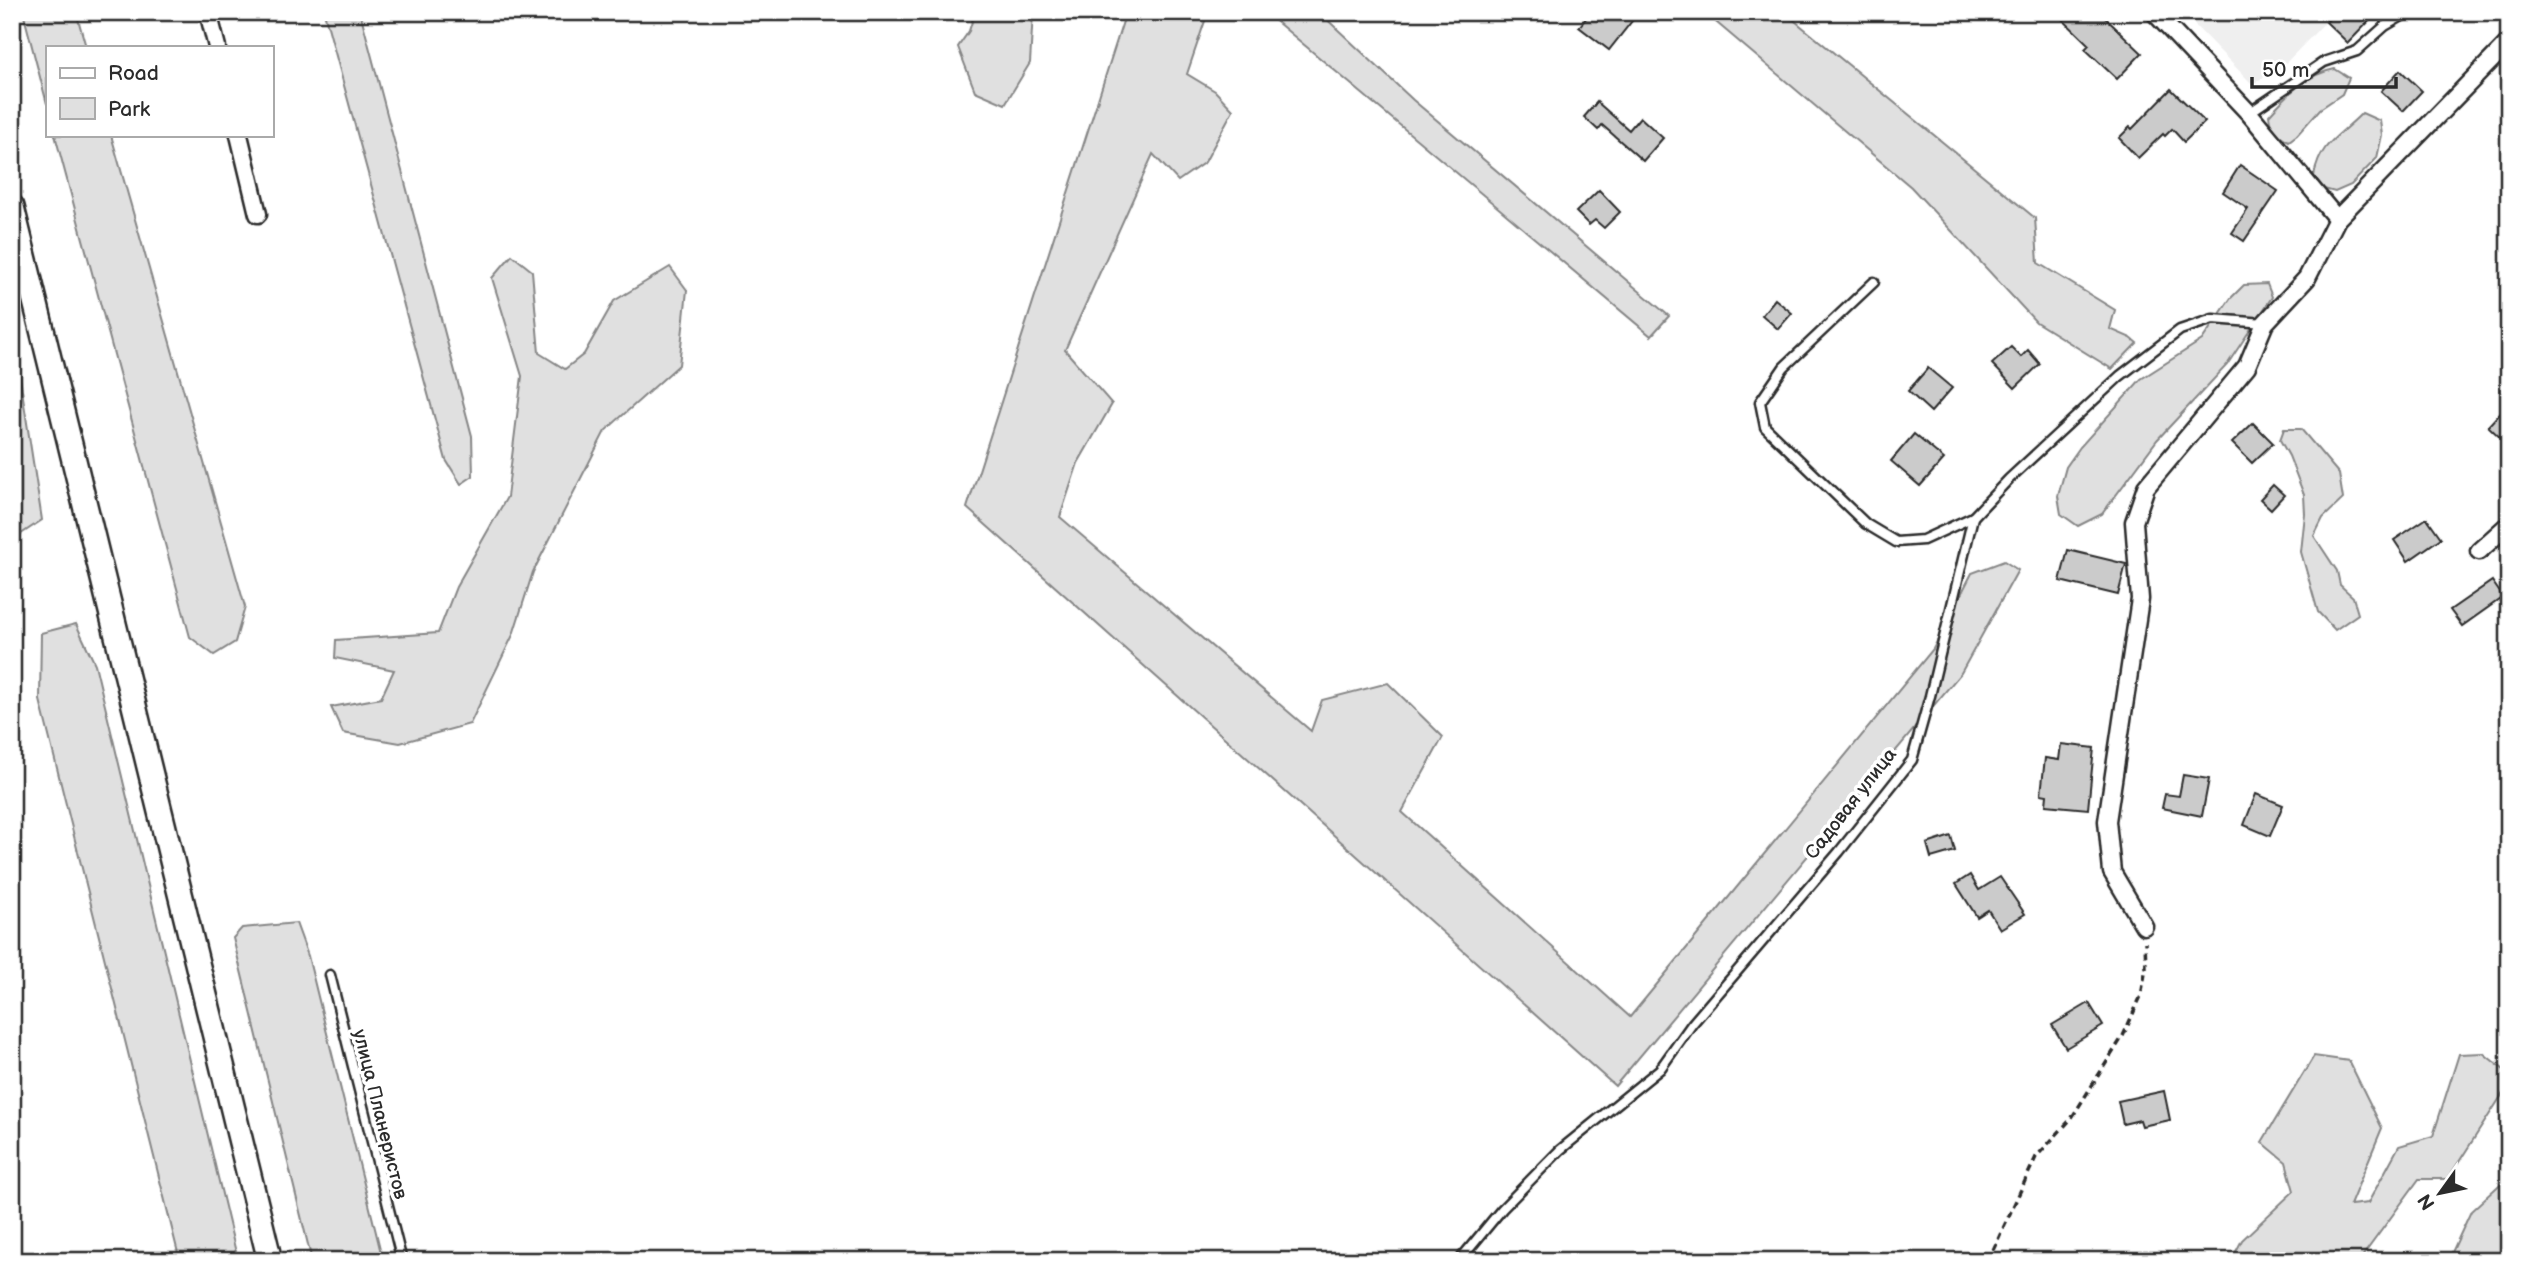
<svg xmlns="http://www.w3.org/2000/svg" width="2521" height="1273" viewBox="0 0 2521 1273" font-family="'Balsamiq Sans',sans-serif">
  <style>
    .built { fill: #efefef }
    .green { fill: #e0e0e0; stroke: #868686; stroke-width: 2 }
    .building { fill: #cbcbcb; stroke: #2b2b2b; stroke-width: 2 }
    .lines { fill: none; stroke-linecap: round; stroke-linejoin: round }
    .lane-casing { stroke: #2b2b2b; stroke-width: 13 }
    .street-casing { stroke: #2b2b2b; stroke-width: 21 }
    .secondary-casing { stroke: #2b2b2b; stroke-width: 28 }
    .path { stroke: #2b2b2b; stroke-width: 3.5; stroke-dasharray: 7 5; stroke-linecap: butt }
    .lane { stroke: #fff; stroke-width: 8 }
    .street { stroke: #fff; stroke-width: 16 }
    .secondary { stroke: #fff; stroke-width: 23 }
    .labels { text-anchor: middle; stroke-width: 7; stroke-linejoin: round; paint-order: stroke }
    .street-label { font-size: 19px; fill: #2b2b2b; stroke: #fff }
  </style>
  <rect width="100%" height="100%" fill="#fff"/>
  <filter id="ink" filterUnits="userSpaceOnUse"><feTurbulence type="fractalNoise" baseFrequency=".0143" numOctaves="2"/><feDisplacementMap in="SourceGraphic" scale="14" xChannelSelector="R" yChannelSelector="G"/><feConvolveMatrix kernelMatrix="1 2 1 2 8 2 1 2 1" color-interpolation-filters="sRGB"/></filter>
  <g filter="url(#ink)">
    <!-- built -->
    <path class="built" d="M2182,12H2335L2281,68L2252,84Z"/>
    <!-- green -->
    <g class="green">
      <path d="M23,12H76L86,47H47V104Z"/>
      <path d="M324,12H360L472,436L473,476L461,484L446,460Z"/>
      <path d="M975,12H1033L1030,63L1005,104L975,91L958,47L969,31Z"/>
      <path d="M1126,12H1208L1187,74L1215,91L1233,110L1205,162L1178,181L1153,154L1065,350L1112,404L1078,463L1060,517L1311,731L1322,700L1388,683L1443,737L1402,812L1630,1017L1933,649L1972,573L2004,561L2018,570L1961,673L1615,1086L967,508Z"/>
      <path d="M1265,12H1319L1413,100L1669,316L1651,336Z"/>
      <path d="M1704,12H1784L2035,218L2038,263L2115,310L2110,329L2131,338L2137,343L2112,369L2036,322L1911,187Z"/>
      <path d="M2335,69L2349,78L2342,94L2320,109L2297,135L2289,141C2277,135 2270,128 2269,115C2288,94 2307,74 2335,69Z"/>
      <path d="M2362,113L2380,121L2382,135L2377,158L2351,185L2335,192L2324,189L2314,176C2320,142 2340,136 2362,113Z"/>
      <path d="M55,135H111L245,607L235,642L214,655L190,637Z"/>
      <path d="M512,255L532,271L539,353L565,369L584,354L614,301L670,267L687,290L679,365L605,431L533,572L513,635L470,724L400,743L343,733L331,707L381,698L394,670L335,658L336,640L438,633L456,587L507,497L522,376L492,278Z"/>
      <path d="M2267,284L2272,297L2227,365L2157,440L2102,514L2078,526L2061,514L2058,496L2066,467L2080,447L2141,379L2202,340L2231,298L2244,285Z"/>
      <path d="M12,343L19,371L42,520L18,536L12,522Z"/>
      <path d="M2284,429H2301L2339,474L2343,499L2323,518L2314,536L2337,571L2340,585L2353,597L2358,614L2335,630L2318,612L2301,552L2305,514L2304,495L2289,456L2280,440Z"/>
      <path d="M76,624L95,664L238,1261H180L40,700L41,633Z"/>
      <path d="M296,923L308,956L383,1261H312L233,938L242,928Z"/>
      <path d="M2483,1053L2509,1074V1084L2448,1179H2419L2359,1261H2231L2242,1240L2294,1191L2286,1162L2262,1142L2314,1056L2349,1061L2382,1128L2350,1205L2368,1203L2399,1146L2433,1136L2459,1054Z"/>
      <path d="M2509,1176V1261H2448L2471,1211Z"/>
    </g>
    <!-- building -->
    <g class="building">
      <path d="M1591,12H1639L1609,50L1579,27Z"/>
      <path d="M2055,12H2099L2142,53L2117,79L2085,49L2089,45Z"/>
      <path d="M2335,12H2378L2348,43L2326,22Z"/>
      <path d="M2400,70L2422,91L2403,111L2381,91Z"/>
      <path d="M2171,89L2205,122L2184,142L2172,129L2165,136L2163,134L2138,158L2119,138L2130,127L2132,129Z"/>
      <path d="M1597,102L1629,130L1640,117L1663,138L1643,161L1602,125L1598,130L1584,117Z"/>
      <path d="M2240,165L2278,191L2244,241L2232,233L2248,209L2223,192Z"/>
      <path d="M1599,190L1620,212L1604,228L1595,220L1589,225L1576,212Z"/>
      <path d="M1775,299L1792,313L1778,329L1762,315Z"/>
      <path d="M2011,347L2021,357L2028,350L2040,364L2015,388L1992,364Z"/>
      <path d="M1928,368L1952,388L1931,412L1908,391Z"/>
      <path d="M2509,403V446L2488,426Z"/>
      <path d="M2253,423L2273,443L2252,463L2232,443Z"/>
      <path d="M1914,434L1944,459L1920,486L1891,461Z"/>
      <path d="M2273,485L2284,495L2271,509L2260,499Z"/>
      <path d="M2427,518L2441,538L2408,561L2394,540Z"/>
      <path d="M2068,550L2126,564L2118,595L2060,581Z"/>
      <path d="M2492,581L2503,597L2462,626L2450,610Z"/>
      <path d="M2061,744L2094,748L2088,809L2046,805L2047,795L2041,794L2045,758L2059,760Z"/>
      <path d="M2183,775L2209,779L2202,816L2162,808L2165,794L2179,796Z"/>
      <path d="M2256,794L2283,805L2270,836L2244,825Z"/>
      <path d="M1951,836L1955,851L1931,858L1927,844Z"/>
      <path d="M1970,875L1979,890L2000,877L2025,914L2000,929L1988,910L1977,917L1956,884Z"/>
      <path d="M2089,1003L2103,1026L2066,1048L2052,1025Z"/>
      <path d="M2164,1091L2170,1120L2142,1126L2140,1120L2123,1124L2118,1101Z"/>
    </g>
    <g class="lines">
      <defs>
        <g id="lane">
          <path d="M2249,113L2324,62L2357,51L2385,26L2409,12"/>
          <path d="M1874,282L1784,367L1760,402L1765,427L1866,524L1896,542L1923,540L1973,517"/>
          <path d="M330,975L402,1261"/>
          <path d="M1459,1261L1502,1209L1560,1150L1660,1069L1692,1024L1839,852L1912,760L1930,696L1973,517L2009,479L2120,376L2180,330L2213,319L2265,323"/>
        </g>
        <g id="street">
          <path d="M208,12L217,47"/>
          <path d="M2154,12L2249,113L2337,219"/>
          <path d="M239,135L258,214"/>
          <path d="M2479,551L2509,524"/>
          <path d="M2144,926L2112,872L2107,821L2140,599L2134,522L2146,487L2247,366L2265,323L2307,278L2337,219L2509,42"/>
        </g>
        <path id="secondary" d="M12,207L270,1261"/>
      </defs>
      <!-- lane casing -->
      <use href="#lane" class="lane-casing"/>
      <!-- street casing -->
      <use href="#street" class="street-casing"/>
      <!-- secondary casing -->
      <use href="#secondary" class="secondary-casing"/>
      <!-- path -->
      <path class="path" d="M1988,1261L2036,1157L2071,1119L2123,1036L2141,996L2146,968L2145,942"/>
      <!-- lane -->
      <use href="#lane" class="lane"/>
      <!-- street -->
      <use href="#street" class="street"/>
      <!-- secondary -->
      <use href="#secondary" class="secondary"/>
    </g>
  </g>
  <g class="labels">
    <!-- street labels -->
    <g class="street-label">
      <text transform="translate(1850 803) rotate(-52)" y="7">Садовая улица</text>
      <text transform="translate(381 1114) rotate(76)" y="7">улица Планеристов</text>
    </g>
  </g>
  <!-- margin -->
  <rect width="2521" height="1273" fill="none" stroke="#fff" stroke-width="42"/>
  <rect x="21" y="21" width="2479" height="1231" fill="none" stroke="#2b2b2b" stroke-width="2.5" filter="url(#ink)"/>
  <!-- legend -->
  <rect x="46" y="46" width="228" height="91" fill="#ffffff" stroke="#aaaaaa" stroke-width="2"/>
  <rect x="60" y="68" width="35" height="10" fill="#ffffff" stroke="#aaaaaa" stroke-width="2"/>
  <text x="108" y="80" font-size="21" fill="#2b2b2b">Road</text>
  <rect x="60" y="98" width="35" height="21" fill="#e0e0e0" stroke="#aaaaaa" stroke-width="2"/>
  <text x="108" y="116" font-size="21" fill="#2b2b2b">Park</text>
  <!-- north arrow -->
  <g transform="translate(2440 1193) rotate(237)" stroke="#ffffff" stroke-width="5" paint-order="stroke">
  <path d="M0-5L12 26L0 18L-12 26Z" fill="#2b2b2b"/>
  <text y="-10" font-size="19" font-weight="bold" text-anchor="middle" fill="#2b2b2b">N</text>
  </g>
  <!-- scale -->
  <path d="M2252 77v10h144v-10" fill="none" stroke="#2b2b2b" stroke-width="3.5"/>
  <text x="2262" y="77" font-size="21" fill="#2b2b2b" stroke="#ffffff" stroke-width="5" paint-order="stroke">50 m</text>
</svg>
